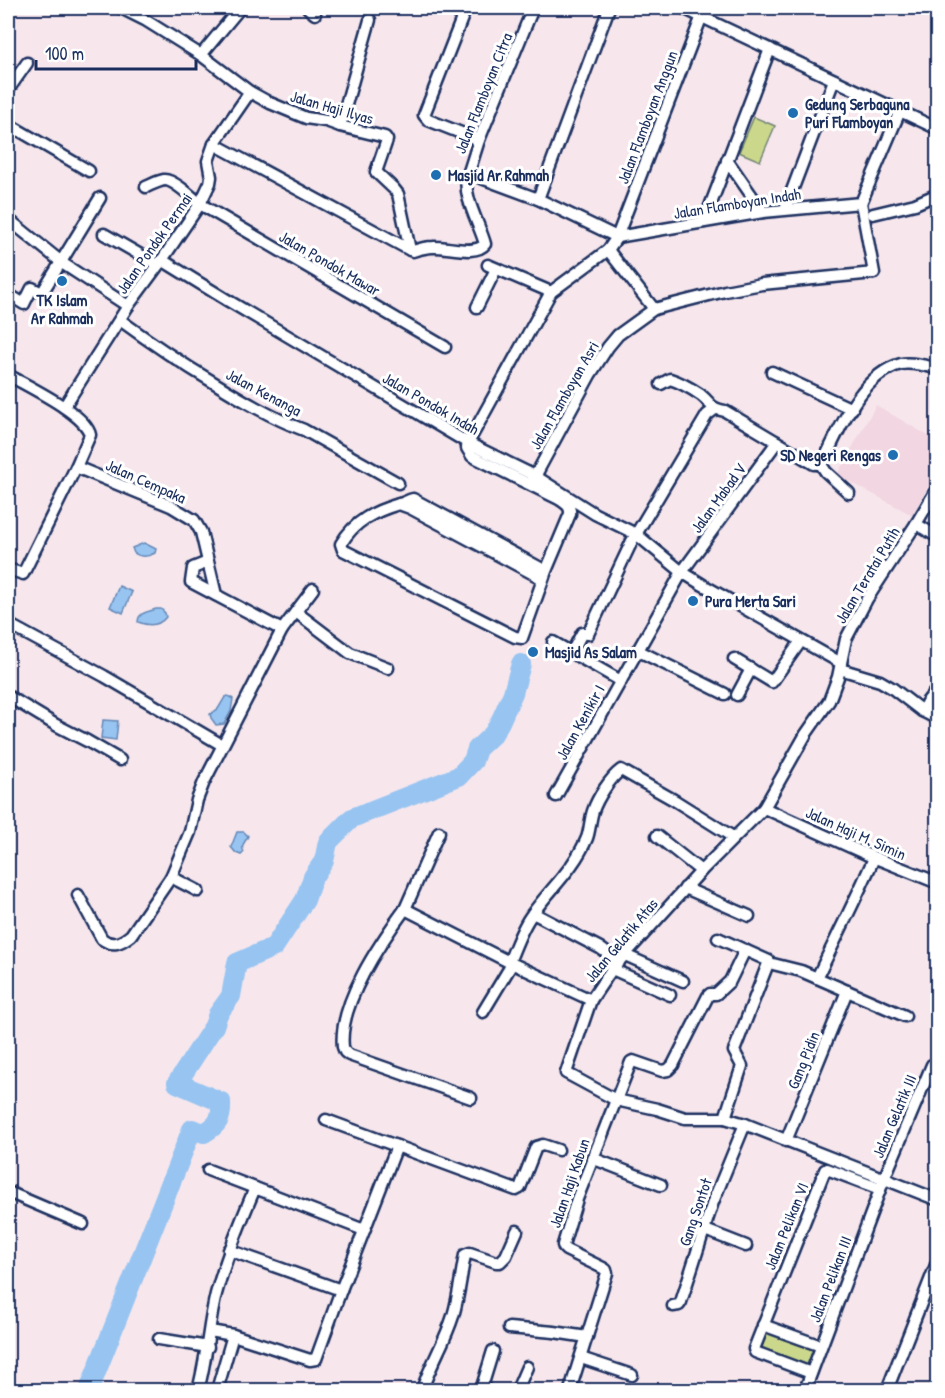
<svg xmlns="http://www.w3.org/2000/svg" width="945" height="1398" viewBox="0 0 945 1398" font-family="'Patrick Hand',sans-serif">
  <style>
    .built { fill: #f2d6e1 }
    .green { fill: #cbd88c; stroke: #738475; stroke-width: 1.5 }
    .water { fill: #97c4f1; stroke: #6588b6; stroke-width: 1.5 }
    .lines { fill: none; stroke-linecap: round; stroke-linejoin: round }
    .river { stroke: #97c4f1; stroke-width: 20 }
    .minor-casing { stroke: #1b2f5e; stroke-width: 15 }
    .minor { stroke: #fff; stroke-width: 10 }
    .poi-dot { fill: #1f6fb2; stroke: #fff; stroke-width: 2 }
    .labels { text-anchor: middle; stroke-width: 6; stroke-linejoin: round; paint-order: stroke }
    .street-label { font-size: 16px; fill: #1b2f5e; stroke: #fff }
    .poi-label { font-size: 16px; font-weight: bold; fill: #1b2f5e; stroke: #fff; text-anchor: start }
  </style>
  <rect width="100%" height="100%" fill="#f7e7ed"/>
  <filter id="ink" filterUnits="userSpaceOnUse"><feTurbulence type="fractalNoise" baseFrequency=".0167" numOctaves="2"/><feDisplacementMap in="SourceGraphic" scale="12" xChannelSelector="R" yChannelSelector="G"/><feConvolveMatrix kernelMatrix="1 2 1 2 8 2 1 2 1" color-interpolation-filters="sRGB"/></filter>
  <g filter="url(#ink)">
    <!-- built -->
    <path class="built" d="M876,405L937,441V471L912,515L837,475Z"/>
    <!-- green -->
    <g class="green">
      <path d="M754,117L775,126L760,161L739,152Z"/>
      <path d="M764,1329L818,1349L810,1369L757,1350Z"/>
    </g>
    <!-- water -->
    <g class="water">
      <path d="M144,543L156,549L155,553C148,557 141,558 134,553L132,548Z"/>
      <path d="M119,586L132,592L123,613L110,607Z"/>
      <path d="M156,609H161L165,613L166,617C159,626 148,626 138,622C138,612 148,612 156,609Z"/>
      <path d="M228,696L233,699L231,711L224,724L216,725L211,718L210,714L218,709L225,697Z"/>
      <path d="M103,720L118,721L116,740L101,738Z"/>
      <path d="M237,832H244L248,836C245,843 240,845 244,852L241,855L236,853L231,847Z"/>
    </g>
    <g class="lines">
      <!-- river -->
      <path class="river" d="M89,1390L192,1129L204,1133C218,1125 222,1119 221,1102L177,1083L214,1026L218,1014L231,996L237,963L274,947L305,900L313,877L324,861L328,842L352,818L459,776L473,761L477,749L493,734L500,722L513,693L521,664"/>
      <defs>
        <g id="minor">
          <path d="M121,8L145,20L201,55L250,92L270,103L306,118L326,121L340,126L385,137L387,140L376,172L394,189L398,194L410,250"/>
          <path d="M308,8L315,14"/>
          <path d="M466,8L424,115L428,120L479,140"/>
          <path d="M683,8L938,129"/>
          <path d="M201,55L240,8"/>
          <path d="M8,90L27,63"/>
          <path d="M8,124L89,171"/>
          <path d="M340,126L370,20"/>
          <path d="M214,144L410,250L413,251C419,249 426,247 433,247C447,246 476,256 485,244C480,225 463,197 467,178L479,140L533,8"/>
          <path d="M727,160L763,212"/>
          <path d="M468,173L538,199L617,237"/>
          <path d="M146,187C151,185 158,181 164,180C173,179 193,198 200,204L445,347"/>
          <path d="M538,199L609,8"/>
          <path d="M861,203L900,111"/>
          <path d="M785,209L834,80"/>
          <path d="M873,214L915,204L938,194"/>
          <path d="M8,219L65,265L128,306"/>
          <path d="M704,222L770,49"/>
          <path d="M104,234L158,265"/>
          <path d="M617,237L763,212L861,203"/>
          <path d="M608,250L654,309"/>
          <path d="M162,260L227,300L468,443L535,476L595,514L636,534L682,572L703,585L841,663"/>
          <path d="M488,265L551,292"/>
          <path d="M8,294L24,304L32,288L42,293L100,198"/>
          <path d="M477,307L496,269"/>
          <path d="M120,320C150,342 181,363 213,382C242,400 272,418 304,430L398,483"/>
          <path d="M772,372L852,409"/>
          <path d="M661,384L670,379C680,382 692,389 701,395C712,404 709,408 725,411L814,464L820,463L826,472L849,493"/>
          <path d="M64,407L128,306L162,260L200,204L210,183L211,177L208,161L214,144L250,92"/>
          <path d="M468,443L467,448L472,456L559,499C565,503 571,506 570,514L546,571L522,638L515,637L343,550L341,544C354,521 375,511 399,504C404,503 408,500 413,499L546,571"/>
          <path d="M468,443L551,292L608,250L617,237L705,8"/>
          <path d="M820,463L824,460C841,426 861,375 901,364C910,362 929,366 938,369"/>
          <path d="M76,467L171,506L194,520L201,532L216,595"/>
          <path d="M532,482L590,375L608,347L618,335L654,309L725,291L762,284L874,273L861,203"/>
          <path d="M938,487L916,524L867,599L846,639L838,677L829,701L806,734L764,808L703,869L612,969L591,1000L566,1073L616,1100L657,1109L685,1118H725L745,1124L938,1200"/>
          <path d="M399,504L410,508L543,579"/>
          <path d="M916,524L938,537"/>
          <path d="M8,569L23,574L76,467L90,435C86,414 29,387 10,376"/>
          <path d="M296,612L350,653L388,668"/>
          <path d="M8,624L104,676L222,745"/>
          <path d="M282,630L313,589"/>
          <path d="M553,642L621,681"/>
          <path d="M637,650L725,694"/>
          <path d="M572,652L582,633L588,634L632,541L707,415L715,409"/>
          <path d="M734,659L772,682L801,641"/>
          <path d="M840,669L880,681L892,688L922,711L938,719"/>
          <path d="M737,695L751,669"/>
          <path d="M8,696L56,725L87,741L120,760"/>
          <path d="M922,711L927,702L938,688"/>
          <path d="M556,796L682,572L777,442"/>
          <path d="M764,808L866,854L938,883"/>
          <path d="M657,836L701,871"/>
          <path d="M685,888L749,916"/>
          <path d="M198,891L171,877L190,832L197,800L204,782L282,630L191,582L193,568L208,562"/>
          <path d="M78,895L102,939C113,947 121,943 131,935L171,877"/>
          <path d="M405,909L439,832"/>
          <path d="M533,913L600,948L619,962"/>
          <path d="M718,938L769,961L734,1051L742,1066L725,1118"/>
          <path d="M625,955L683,981"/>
          <path d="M509,962C515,948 521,930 530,917C549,890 574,869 587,838C590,830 590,820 593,811C597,799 610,778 621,770L674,800L733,837"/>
          <path d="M769,963L801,971L905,1016"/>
          <path d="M612,969L670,995"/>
          <path d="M817,978C836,938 856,899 874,858"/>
          <path d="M483,1012L512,964"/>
          <path d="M471,1098L349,1055L345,1052L343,1047C338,1004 380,943 405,909L509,962L591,1000"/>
          <path d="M326,1120L516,1190L520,1188L536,1147L543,1145L558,1150"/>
          <path d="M786,1141L847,991"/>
          <path d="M592,1158L661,1185"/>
          <path d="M208,1170L255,1188"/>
          <path d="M8,1192L83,1224"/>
          <path d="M705,1230L746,1246"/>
          <path d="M229,1250L341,1290"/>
          <path d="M673,1306L679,1305L681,1302L713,1202L745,1124"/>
          <path d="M763,1325L821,1346"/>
          <path d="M509,1328L554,1332L587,1337"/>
          <path d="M210,1331L233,1335L310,1360L316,1359L341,1290L397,1146"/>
          <path d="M159,1339L208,1347"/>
          <path d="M581,1358L632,1375"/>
          <path d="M811,1373L755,1352L754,1349L825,1170L827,1169L880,1189"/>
          <path d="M198,1390C207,1359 208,1326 216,1294C226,1257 240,1223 255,1188L364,1230"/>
          <path d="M217,1390L233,1335"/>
          <path d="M422,1390C430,1365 445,1342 453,1316C459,1296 461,1275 465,1255L470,1253L496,1262H500L506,1256L517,1231"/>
          <path d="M481,1390L493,1351"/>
          <path d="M517,1390L527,1367"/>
          <path d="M570,1390L607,1273L606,1270L603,1268L566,1250L564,1248L563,1245L577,1199L631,1062L633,1061L662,1071L668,1070L673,1065L708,996L710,994H716L730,981L745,950"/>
          <path d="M805,1390L884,1179L932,1065"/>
          <path d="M887,1390L938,1260"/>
        </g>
      </defs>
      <!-- minor casing -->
      <use href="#minor" class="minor-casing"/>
      <!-- minor -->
      <use href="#minor" class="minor"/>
    </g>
  </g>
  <!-- markers -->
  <g class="poi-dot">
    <circle cx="793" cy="113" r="6"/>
    <circle cx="436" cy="175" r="6"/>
    <circle cx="62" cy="281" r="6"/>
    <circle cx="893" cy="455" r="6"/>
    <circle cx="693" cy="601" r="6"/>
    <circle cx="533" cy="652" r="6"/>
  </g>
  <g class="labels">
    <!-- street labels -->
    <g class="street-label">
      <text transform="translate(483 93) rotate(-68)" y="6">Jalan Flamboyan Citra</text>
      <text transform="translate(332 107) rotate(16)" y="6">Jalan Haji Ilyas</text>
      <text transform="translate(647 117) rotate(-69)" y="6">Jalan Flamboyan Anggun</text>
      <text transform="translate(737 203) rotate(-9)" y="6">Jalan Flamboyan Indah</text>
      <text transform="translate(154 243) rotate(-55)" y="6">Jalan Pondok Permai</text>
      <text transform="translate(330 263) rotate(30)" y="6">Jalan Pondok Mawar</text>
      <text transform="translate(264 392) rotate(28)" y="6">Jalan Kenanga</text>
      <text transform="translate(564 395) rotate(-60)" y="6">Jalan Flamboyan Asri</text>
      <text transform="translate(431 403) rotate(30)" y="6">Jalan Pondok Indah</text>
      <text transform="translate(146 481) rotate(24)" y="6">Jalan Cempaka</text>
      <text transform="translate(718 498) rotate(-54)" y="6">Jalan Mabad V</text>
      <text transform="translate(867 575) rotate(-59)" y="6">Jalan Teratai Putih</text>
      <text transform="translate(580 722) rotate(-61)" y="6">Jalan Kenikir I</text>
      <text transform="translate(856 833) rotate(24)" y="6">Jalan Haji M. Simin</text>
      <text transform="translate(621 940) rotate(-50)" y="6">Jalan Gelatik Atas</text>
      <text transform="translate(803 1060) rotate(-68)" y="6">Gang Pidin</text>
      <text transform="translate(894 1116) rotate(-67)" y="6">Jalan Gelatik III</text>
      <text transform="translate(569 1183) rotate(-71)" y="6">Jalan Haji Kabun</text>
      <text transform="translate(695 1212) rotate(-71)" y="6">Gang Sontot</text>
      <text transform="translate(786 1226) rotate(-68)" y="6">Jalan Pelikan VI</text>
      <text transform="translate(830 1279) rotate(-69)" y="6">Jalan Pelikan III</text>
    </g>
    <!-- poi labels -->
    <g class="poi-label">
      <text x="805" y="110">Gedung Serbaguna<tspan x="805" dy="18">Puri Flamboyan</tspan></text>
      <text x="448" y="181">Masjid Ar Rahmah</text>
      <text x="62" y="306" text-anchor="middle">TK Islam<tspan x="62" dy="18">Ar Rahmah</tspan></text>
      <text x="881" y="461" text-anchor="end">SD Negeri Rengas</text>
      <text x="705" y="607">Pura Merta Sari</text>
      <text x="545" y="658">Masjid As Salam</text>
    </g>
  </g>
  <!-- margin -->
  <rect width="945" height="1398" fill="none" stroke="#fff" stroke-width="30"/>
  <rect x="15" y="15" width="915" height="1368" fill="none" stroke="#1b2f5e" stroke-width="2" filter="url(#ink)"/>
  <!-- scale -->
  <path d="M36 60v9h160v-9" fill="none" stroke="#1b2f5e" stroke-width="3"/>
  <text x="45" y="60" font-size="18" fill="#1b2f5e" stroke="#ffffff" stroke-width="4.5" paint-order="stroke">100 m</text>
</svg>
